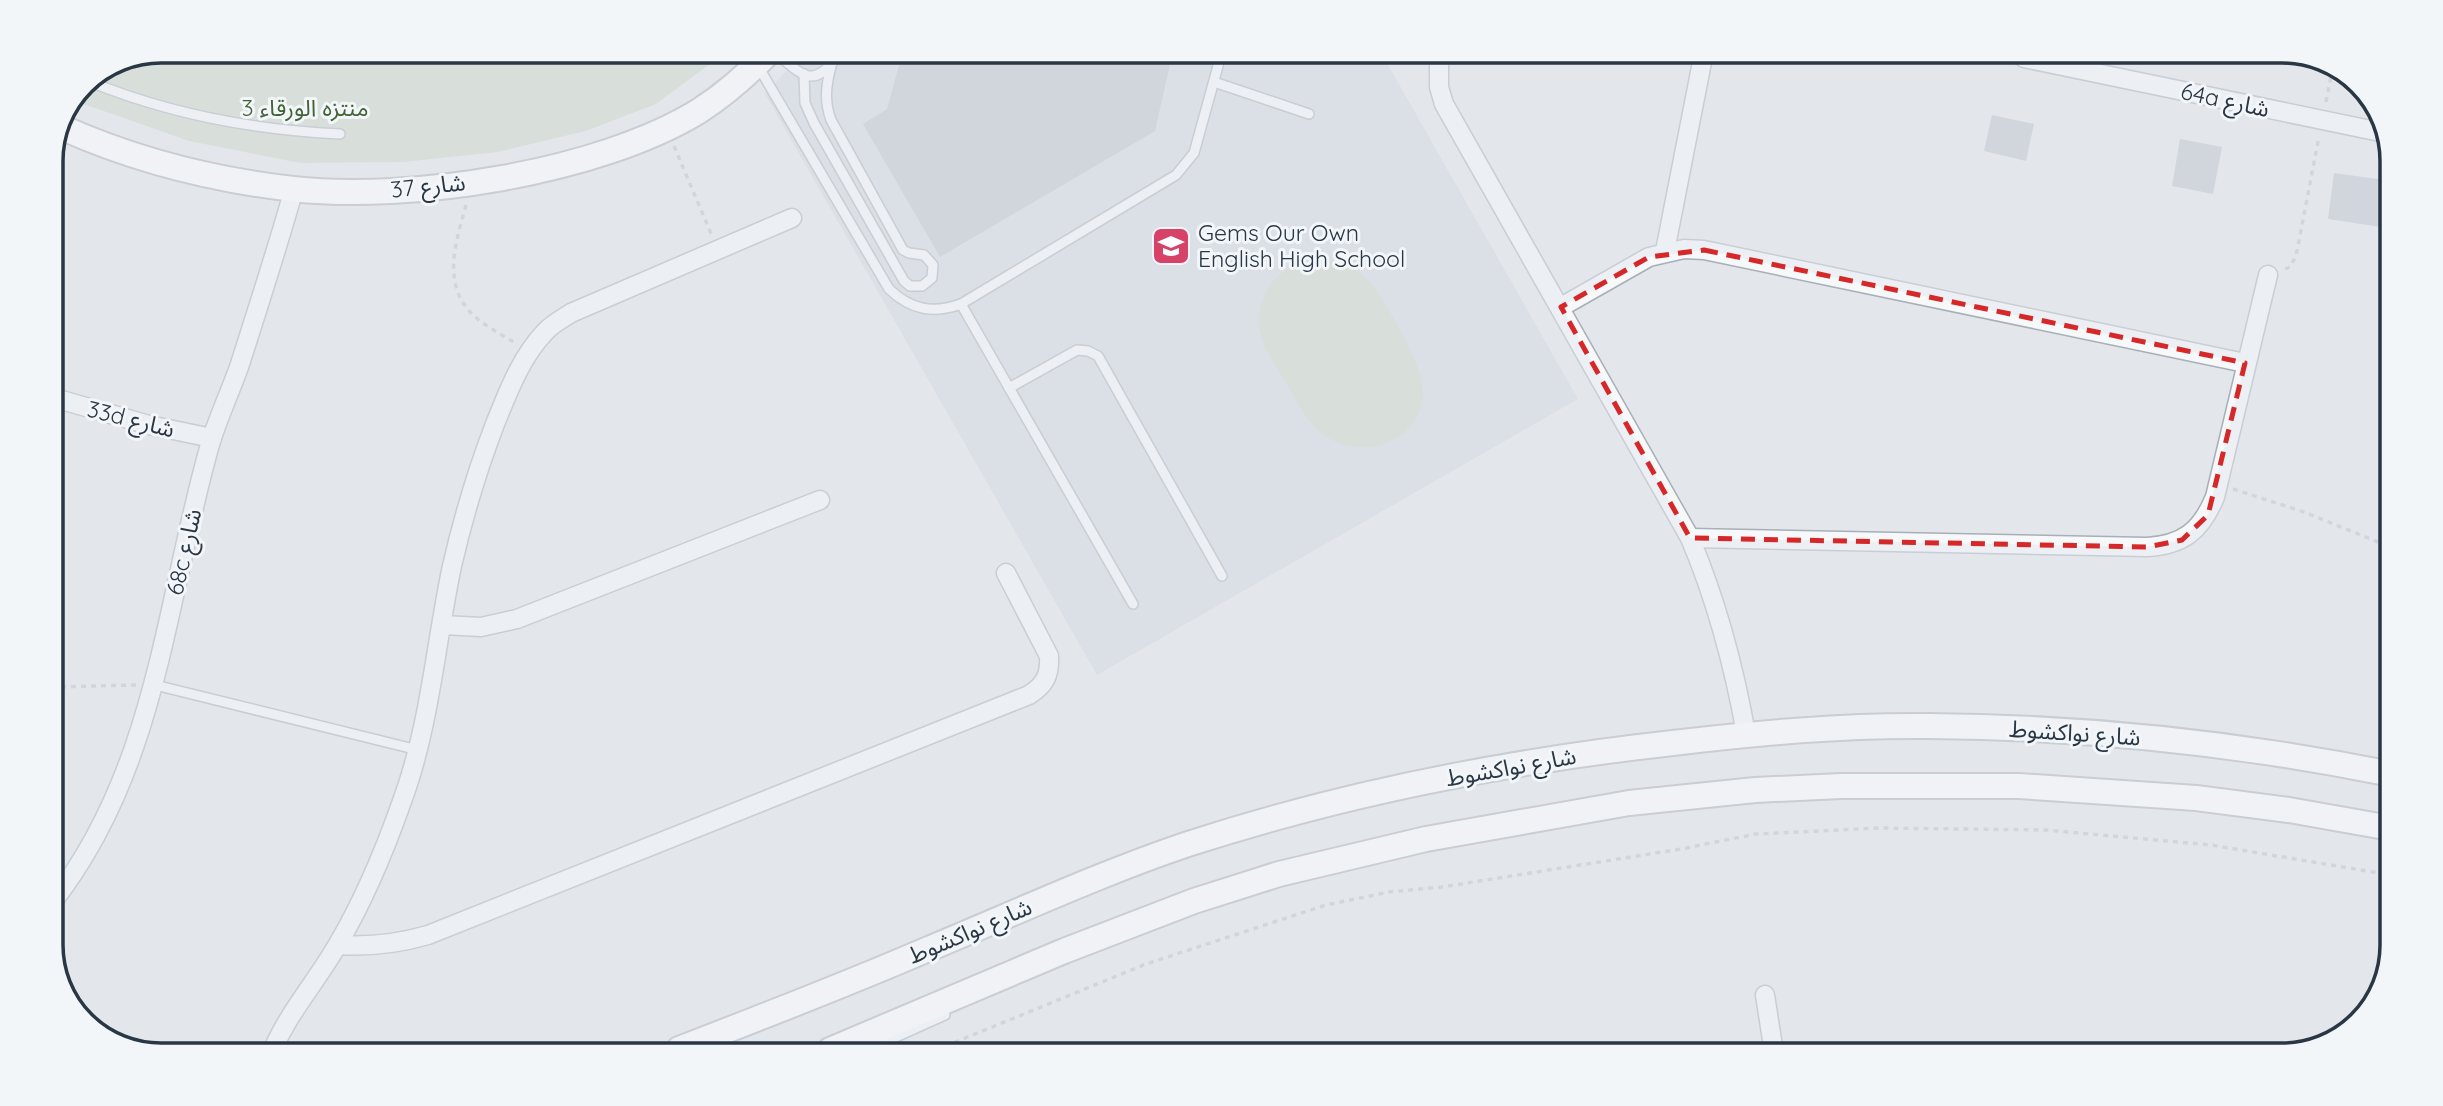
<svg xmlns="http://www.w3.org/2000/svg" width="2443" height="1106" viewBox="0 0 2443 1106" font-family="Quicksand,'Noto Sans Arabic',sans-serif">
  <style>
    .built { fill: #d1d7de }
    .green { fill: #cad6c3 }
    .building { fill: #bac1ca }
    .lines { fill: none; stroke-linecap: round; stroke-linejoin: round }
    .lane-casing { stroke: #a7afb7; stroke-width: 12 }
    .street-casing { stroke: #a7afb7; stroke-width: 21 }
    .secondary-casing { stroke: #a7afb7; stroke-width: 28 }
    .path { stroke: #bdc2c7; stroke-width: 3.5; stroke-dasharray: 5 5; stroke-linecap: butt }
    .lane { stroke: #f6f8fa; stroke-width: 9 }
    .street { stroke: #f6f8fa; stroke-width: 18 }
    .secondary { stroke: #fff; stroke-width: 24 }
    .marked { fill: none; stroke: #d62828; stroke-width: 5; stroke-dasharray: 14 9; stroke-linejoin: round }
    .labels { text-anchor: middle; stroke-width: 6; stroke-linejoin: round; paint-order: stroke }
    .street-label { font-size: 23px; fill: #293745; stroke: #f3f6f9 }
    .park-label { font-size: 23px; fill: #436236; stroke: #f3f6f9 }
    .poi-label { font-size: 23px; fill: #293745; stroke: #f3f6f9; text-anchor: start }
    .rim { fill: none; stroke: #293745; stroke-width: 3.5 }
  </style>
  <rect width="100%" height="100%" fill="#e3e7ec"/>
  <!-- built -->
  <path class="built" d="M803,53L1383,56L1578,399L1097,675L765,94Z"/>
  <!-- green -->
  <g class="green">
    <path d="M161,51L725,53L656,104L586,131L498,152L404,162L300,163L189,141L75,101L83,83Z"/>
    <path d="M1325,259C1340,262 1353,265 1364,276C1377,288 1385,304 1394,319C1413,354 1444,402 1402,434C1389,444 1374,449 1357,447C1316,443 1305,415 1286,383C1277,368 1266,353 1261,336C1252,306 1270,274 1299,263C1307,260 1317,260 1325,259Z"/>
  </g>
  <!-- building -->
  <g class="building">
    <path d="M902,54H978L1172,55L1155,131L940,257L863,124L887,109Z"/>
    <path d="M1992,115L2034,124L2026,161L1984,151Z"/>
    <path d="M2180,139L2222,147L2213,194L2172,186Z"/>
    <path d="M2334,173L2392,181L2387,228L2328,219Z"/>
  </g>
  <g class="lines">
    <defs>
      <g id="lane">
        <path d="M776,53C805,78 814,89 840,53"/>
        <path d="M758,66L889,289C911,310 933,314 961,304L1176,175L1194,153L1221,55"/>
        <path d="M804,74L805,103L814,123L904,281L910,286H922L932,278L933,265L924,255L909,253L903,250L831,120C824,101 826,86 831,66"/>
        <path d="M88,81C169,114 253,130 340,134"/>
        <path d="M1214,82L1309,114"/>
        <path d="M961,304L1133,604"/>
        <path d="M1009,388L1077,350L1088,351L1098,356L1222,576"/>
        <path d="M155,685L418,750"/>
        <path d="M867,1050L945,1015"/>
      </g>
      <g id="street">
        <path d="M1439,56V87L1444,104L1690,538C1717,602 1734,666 1746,734"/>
        <path d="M2024,58L2385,133"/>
        <path d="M1665,251L1703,57"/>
        <path d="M1561,307L1649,257L1684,249L1704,250L2245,363"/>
        <path d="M51,397L149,425L212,438"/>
        <path d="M1690,538L2147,547C2183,545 2201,531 2215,497L2268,275"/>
        <path d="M442,625L481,627L517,619L820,500"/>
        <path d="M51,904C158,769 165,600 211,441C219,416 230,392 239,367C258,308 277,249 294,189"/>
        <path d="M338,945C370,947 397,944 428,935L1029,695C1045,685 1050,675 1049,656L1006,573"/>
        <path d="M1765,995L1774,1053"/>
        <path d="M274,1047C290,1011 318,979 338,944C364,900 384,852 401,804C430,727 435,646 452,566C463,518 477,471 495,424C508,392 521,357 545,332C552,324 562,319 571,313L792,218"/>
      </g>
      <g id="secondary">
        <path d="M63,128C135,160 214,180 293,189C410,202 598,173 699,111C724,95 747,75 768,53"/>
        <path d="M679,1049C762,1017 845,985 926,950C1013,914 1099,874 1188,844C1345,793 1509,761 1673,743C1758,733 1843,725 1929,726C2082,727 2236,743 2386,773"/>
        <path d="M830,1050L1064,951L1194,901L1279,874L1426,839L1629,803L1755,790L1841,786H2019L2196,798L2289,810L2385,827"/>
      </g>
    </defs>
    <!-- lane casing -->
    <use href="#lane" class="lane-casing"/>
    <!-- street casing -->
    <use href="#street" class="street-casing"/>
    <!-- secondary casing -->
    <use href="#secondary" class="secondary-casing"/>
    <!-- path -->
    <g class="path">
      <path d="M497,52L539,55L562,52"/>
      <path d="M2326,102L2333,66"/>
      <path d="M674,146L712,236"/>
      <path d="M466,205C456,242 441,284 473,315C485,326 501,334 515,343"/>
      <path d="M2285,269L2290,267L2296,256L2319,137"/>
      <path d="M2233,489L2304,512L2388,546"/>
      <path d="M51,687L136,685"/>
      <path d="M936,1050L1146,964L1326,905L1389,892L1442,887L1681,849L1756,834L1881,828L2046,830L2211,845L2385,874"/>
    </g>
    <!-- lane -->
    <use href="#lane" class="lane"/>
    <!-- street -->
    <use href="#street" class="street"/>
    <!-- secondary -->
    <use href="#secondary" class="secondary"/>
  </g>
  <!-- marked area -->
  <path d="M0 0H2443V1106H0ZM1704,250L2245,363L2208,515L2182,540L2147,547L1690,538L1561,307L1649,257Z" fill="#e3e7ec" fill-opacity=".55" fill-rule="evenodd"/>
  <path class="marked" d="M1704,250L2245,363L2208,515L2182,540L2147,547L1690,538L1561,307L1649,257Z"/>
  <!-- icons -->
  <defs>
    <symbol id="school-square" viewBox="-11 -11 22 22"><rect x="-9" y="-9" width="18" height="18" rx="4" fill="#d74269" stroke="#f3f6f9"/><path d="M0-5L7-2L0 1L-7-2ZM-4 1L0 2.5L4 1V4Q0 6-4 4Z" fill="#fff"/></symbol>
  </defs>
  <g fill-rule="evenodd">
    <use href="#school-square" x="1149" y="224" width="44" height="44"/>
  </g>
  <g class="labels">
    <!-- street labels -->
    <g class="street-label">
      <text transform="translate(2225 100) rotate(12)" y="8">64a شارع</text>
      <text transform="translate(428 186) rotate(-6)" y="8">شارع 37</text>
      <text transform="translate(131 419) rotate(14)" y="8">33d شارع</text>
      <text transform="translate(184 552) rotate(-77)" y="8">68c شارع</text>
      <text transform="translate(2075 733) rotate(4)" y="8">شارع نواكشوط</text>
      <text transform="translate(1511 767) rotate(-10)" y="8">شارع نواكشوط</text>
      <text transform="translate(970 931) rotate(-23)" y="8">شارع نواكشوط</text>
    </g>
    <!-- park labels -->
    <g class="park-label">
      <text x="305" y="116">منتزه الورقاء 3</text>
    </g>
    <!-- poi labels -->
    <g class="poi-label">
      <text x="1198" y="241">Gems Our Own<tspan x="1198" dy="26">English High School</tspan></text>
    </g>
  </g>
  <!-- crop -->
  <path d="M0 0H2443V1106H0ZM161 63H2282A98 98 0 0 1 2380 161V945A98 98 0 0 1 2282 1043H161A98 98 0 0 1 63 945V161A98 98 0 0 1 161 63Z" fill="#f3f6f9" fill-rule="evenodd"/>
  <path class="rim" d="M161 63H2282A98 98 0 0 1 2380 161V945A98 98 0 0 1 2282 1043H161A98 98 0 0 1 63 945V161A98 98 0 0 1 161 63Z"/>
</svg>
